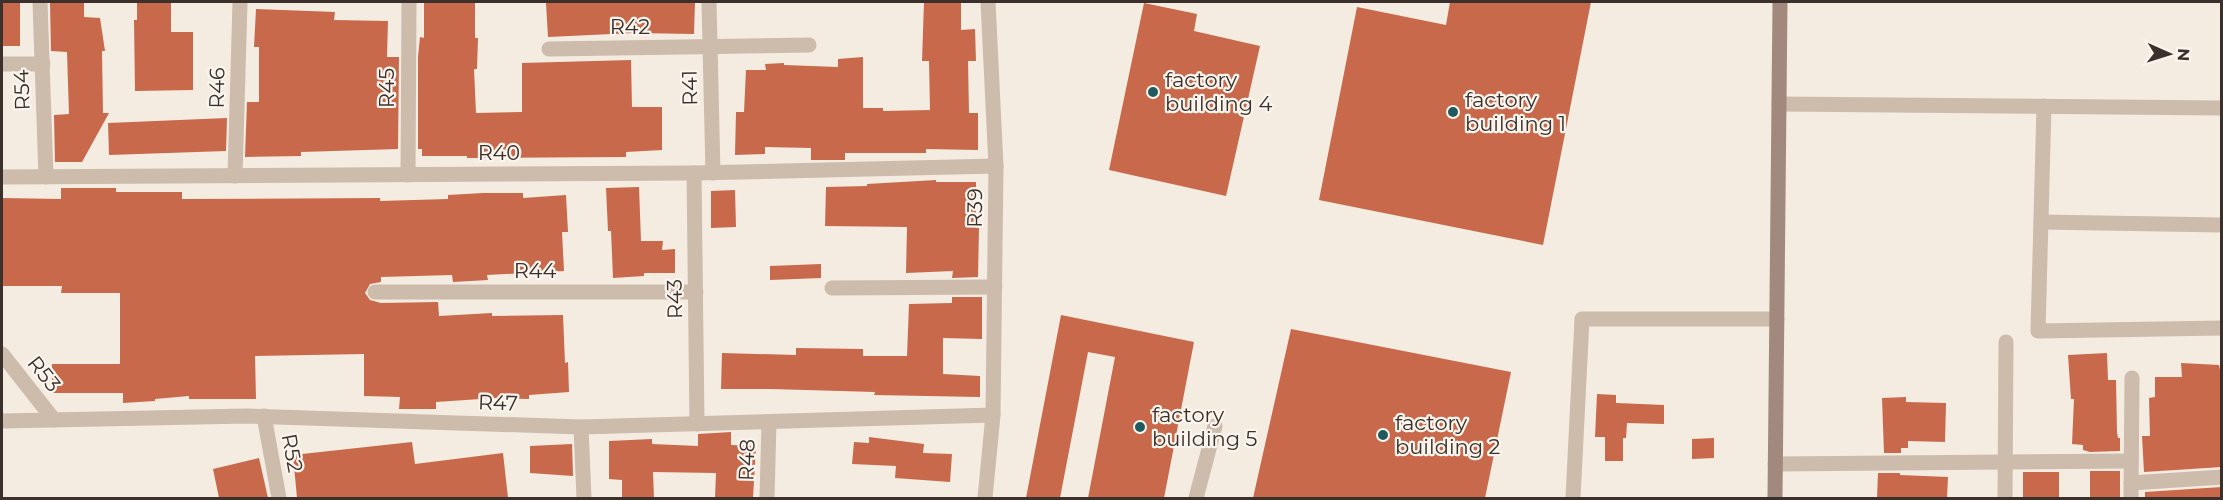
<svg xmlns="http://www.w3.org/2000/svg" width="2223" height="500" viewBox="0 0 2223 500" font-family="Montserrat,sans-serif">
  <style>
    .building { fill: #c8694b }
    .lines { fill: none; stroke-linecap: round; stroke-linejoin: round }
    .street { stroke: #cdbbac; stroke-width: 15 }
    .secondary { stroke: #a18a7d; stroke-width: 15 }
    .poi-dot { fill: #1f5a5e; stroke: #fbf5ee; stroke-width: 2 }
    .labels { text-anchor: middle; stroke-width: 4.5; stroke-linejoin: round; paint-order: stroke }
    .street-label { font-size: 21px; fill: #3b302b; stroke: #fbf5ee }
    .poi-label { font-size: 21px; fill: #3b302b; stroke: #fbf5ee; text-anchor: start }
  </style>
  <rect width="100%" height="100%" fill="#f4ebe1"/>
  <!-- building -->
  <g class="building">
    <rect x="2" y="2" width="18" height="44"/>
    <path d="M50,2H84V17L100,18L105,51H102L103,113H109L82,162H55L54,115L69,114L67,52L51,51Z"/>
    <path d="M137,2H171V32H193V90L135,91L134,20H137Z"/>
    <path d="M424,2H475V38H478L477,69H474L476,113L522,112V63L631,60L632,107H662V150L626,152V157L467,158V156H422V149H418V57L420,37L424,38Z"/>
    <path d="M576,2H695L694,34L633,33L548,37L546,3Z"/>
    <path d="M924,2H961V30L975,29L976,61H968L969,113H978V150L926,149V153H845V160H811V148L765,147V154L735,155L736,112H744L746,70H766L765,64L784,63V65L838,67V59L863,57V108H883V111L930,110L929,61H922Z"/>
    <path d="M1450,2H1591L1543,245L1319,200L1357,7L1446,25Z"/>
    <path d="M1144,3L1197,14L1194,31L1260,46L1226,196L1109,170Z"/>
    <path d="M256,9L335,12L334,20L388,21L387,57H399L398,149L301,152V156L245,157L247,102H259V47H254Z"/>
    <path d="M227,118L226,151L109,155L108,123Z"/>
    <path d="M936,180V182H976V228H979L978,277L952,278L953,271L906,273L907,227L825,226L826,187L867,186V184Z"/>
    <path d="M639,187L641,241H663L662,250L675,249V273H644V276L613,278L611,231H608L606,188Z"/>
    <path d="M61,188H116V192H182V199L380,198V201L448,199V195L483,193H523V198L566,195L568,232H562L564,271L487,275L488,280L453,282L452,275L381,277V282L370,284L365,293L370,300L381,303L438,302L439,316L492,313V316L563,315L565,363L568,362L569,392L529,395V399L495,398L436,402V409H399L400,397L364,396V354L255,356L256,399H189V396L155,399V401L123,403V393H52V364H120V293H61L62,286H2V198L61,199Z"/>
    <path d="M735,190L736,227L711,228V191Z"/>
    <path d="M821,264V278L770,280V266Z"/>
    <path d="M952,297H982V339L943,338V374L980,376V397L874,395L875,392L771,389H721L722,353L796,355V348L863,349V356H907L909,304L952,303Z"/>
    <path d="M1061,315L1194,342L1164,498H1088L1115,357L1088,352L1060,498H1026Z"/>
    <path d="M1291,329L1511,372L1485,498H1253Z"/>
    <path d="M2107,353L2108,380H2116L2117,432L2118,438H2120V451L2090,452L2083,450V445L2072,444L2074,399H2071L2068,355Z"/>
    <path d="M2181,363L2219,365L2222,379V467L2144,472L2142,436H2150L2149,398L2155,397V377H2182Z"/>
    <path d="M1597,394L1616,395V403L1664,405V424L1627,423L1626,438H1623V461H1605V437H1595Z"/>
    <path d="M1906,397V402L1946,403L1945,442L1908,441V448H1901V453H1884L1882,398Z"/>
    <path d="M731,432V445L756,446L753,498H715L716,473L653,472L654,498H622V480L609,479V441L652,439V444L698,446V434Z"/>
    <path d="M869,437L924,444L923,453L952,454L950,482L895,478L896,466L852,464L854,442L869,443Z"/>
    <path d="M1714,438V458L1692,459V439Z"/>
    <path d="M412,442L415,464L503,453L508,498H297L293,455Z"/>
    <path d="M572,444L573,476L530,473V446Z"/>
    <path d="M259,458L268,498H219L213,469Z"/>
    <rect x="2090" y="471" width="30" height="27"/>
    <rect x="2023" y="472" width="36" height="26"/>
    <path d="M1878,473H1900V475L1948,477L1947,498H1877Z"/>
    <path d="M2222,487V498H2145V492Z"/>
  </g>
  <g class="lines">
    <!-- street -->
    <g class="street">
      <path d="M40,2L46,177"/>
      <path d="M709,2L713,173"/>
      <path d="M549,49L809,45"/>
      <path d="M2,64H43"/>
      <path d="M1779,104L2222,108"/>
      <path d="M2044,106L2038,331L2222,328"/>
      <path d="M694,173L697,424"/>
      <path d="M408,175L409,2"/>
      <path d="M235,176L240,2"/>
      <path d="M2,177L694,173L996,166"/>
      <path d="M2041,222L2222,225"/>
      <path d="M832,288L995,287"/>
      <path d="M375,292H696"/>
      <path d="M2,354L54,420"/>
      <path d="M264,416L279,498"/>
      <path d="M2,421L247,416L581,427L993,415"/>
      <path d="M581,427L584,498"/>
      <path d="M1775,464L2131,461"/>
      <path d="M2131,483L2222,477"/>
      <path d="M767,498L769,422"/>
      <path d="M985,498L993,415L996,166L988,2"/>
      <path d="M1196,498L1215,426"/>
      <path d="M1573,498L1582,319H1777"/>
      <path d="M2005,498L2006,342"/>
      <path d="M2131,498L2132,378"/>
    </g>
    <!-- secondary -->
    <path class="secondary" d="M1775,498L1780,2"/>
  </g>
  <!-- markers -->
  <g class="poi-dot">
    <circle cx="1153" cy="92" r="6"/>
    <circle cx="1453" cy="112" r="6"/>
    <circle cx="1140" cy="427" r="6"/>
    <circle cx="1383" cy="435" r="6"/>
  </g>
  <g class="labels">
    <!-- street labels -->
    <g class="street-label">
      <text x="630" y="34">R42</text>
      <text transform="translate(217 88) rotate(-89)" y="7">R46</text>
      <text transform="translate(387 88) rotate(-90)" y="7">R45</text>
      <text transform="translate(690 88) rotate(-91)" y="7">R41</text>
      <text transform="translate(22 90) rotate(-92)" y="7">R54</text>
      <text x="499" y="160">R40</text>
      <text transform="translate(975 208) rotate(-89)" y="7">R39</text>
      <text x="535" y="278">R44</text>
      <text transform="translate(675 299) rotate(-91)" y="7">R43</text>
      <text transform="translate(44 374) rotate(51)" y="7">R53</text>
      <text transform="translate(498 403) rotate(2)" y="7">R47</text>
      <text transform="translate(292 453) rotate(79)" y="7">R52</text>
      <text transform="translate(747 460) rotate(-88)" y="7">R48</text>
    </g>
    <!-- poi labels -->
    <g class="poi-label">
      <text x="1165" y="87">factory<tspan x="1165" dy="24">building 4</tspan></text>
      <text x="1465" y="107">factory<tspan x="1465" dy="24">building 1</tspan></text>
      <text x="1152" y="422">factory<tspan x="1152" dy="24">building 5</tspan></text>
      <text x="1395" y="430">factory<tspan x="1395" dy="24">building 2</tspan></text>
    </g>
  </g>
  <!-- border -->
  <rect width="2223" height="500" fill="none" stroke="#3b302b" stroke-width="6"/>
  <!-- north arrow -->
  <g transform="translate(2169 54) rotate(93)" stroke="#fbf5ee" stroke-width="4.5" paint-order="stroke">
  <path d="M0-4.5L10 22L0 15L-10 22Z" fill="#3b302b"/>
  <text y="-9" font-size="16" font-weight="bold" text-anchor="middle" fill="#3b302b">N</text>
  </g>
</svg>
